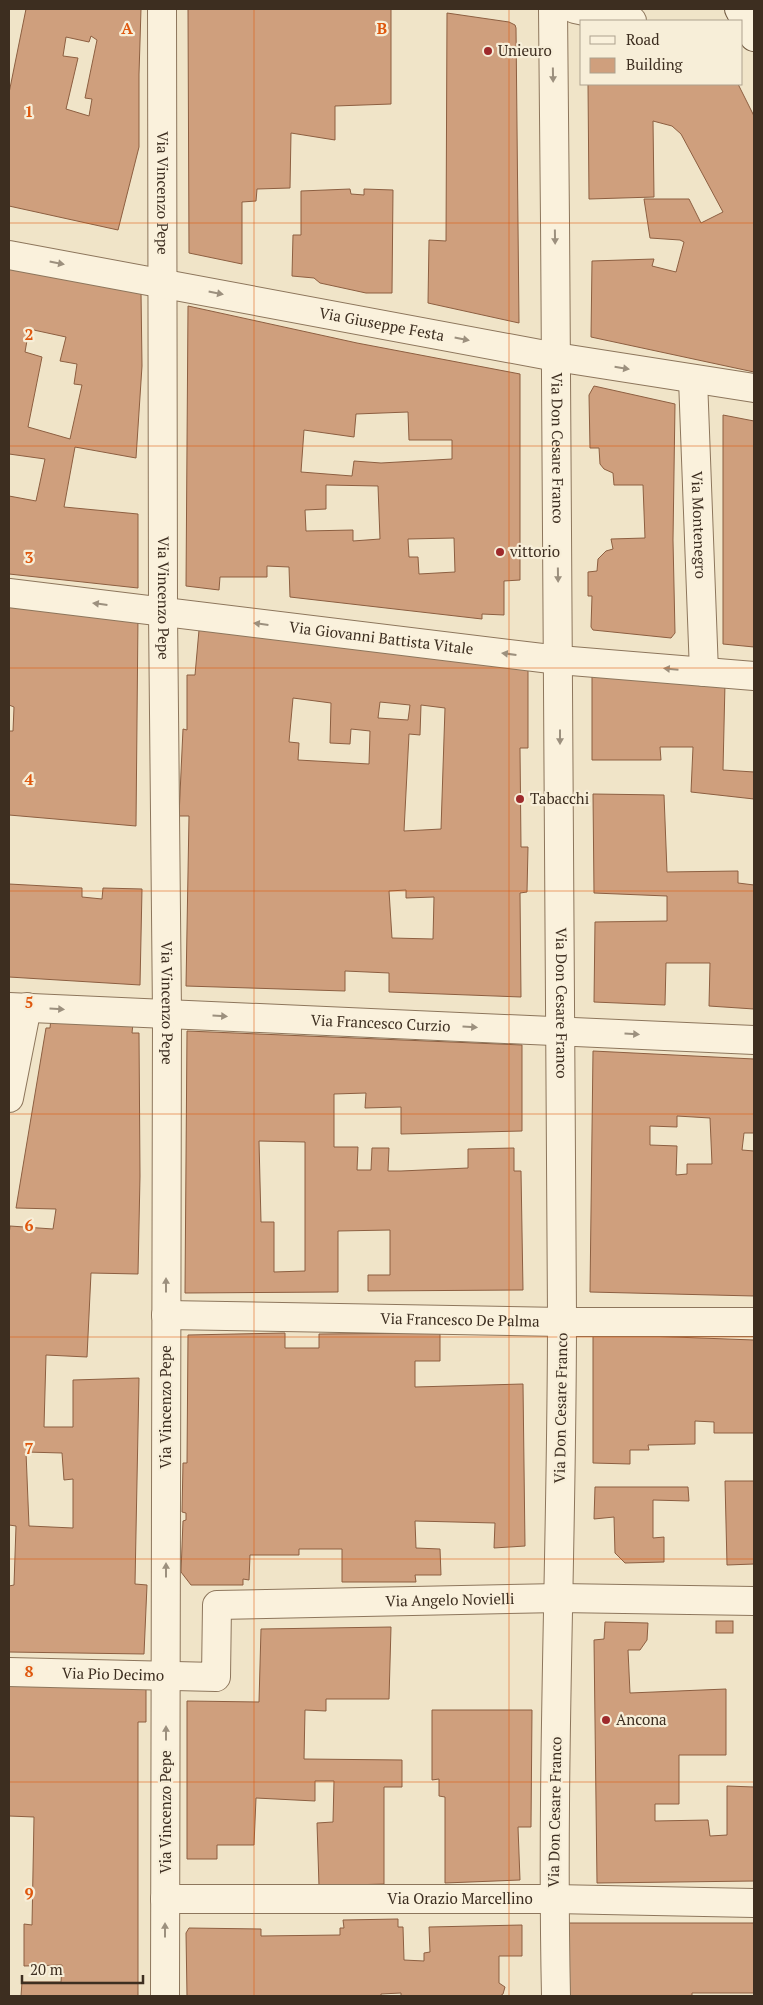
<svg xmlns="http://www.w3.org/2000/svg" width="763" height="2005" viewBox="0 0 763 2005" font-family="'PT Serif',serif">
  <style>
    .building { fill: #cf9f7d; stroke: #8d5f41; fill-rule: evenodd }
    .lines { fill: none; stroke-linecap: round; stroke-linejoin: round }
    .street-casing { stroke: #8d765c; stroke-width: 30 }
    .secondary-casing { stroke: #6f573f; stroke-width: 30 }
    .street { stroke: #faf1dc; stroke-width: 28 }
    .secondary { stroke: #faf1dc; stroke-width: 28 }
    .oneway { fill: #9c907e }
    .grid { fill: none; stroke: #df570d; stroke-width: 1; stroke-opacity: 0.55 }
    .poi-dot { fill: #9e2a2b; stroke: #f7eed8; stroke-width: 2 }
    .labels { text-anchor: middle; stroke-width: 4.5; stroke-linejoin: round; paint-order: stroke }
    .poi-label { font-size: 15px; fill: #3d2e20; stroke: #f7eed8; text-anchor: start }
    .street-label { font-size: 15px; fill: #3d2e20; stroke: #f7eed8 }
    .grid-label { font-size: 16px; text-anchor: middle; font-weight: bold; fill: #df570d; stroke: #f7eed8; stroke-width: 4.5; stroke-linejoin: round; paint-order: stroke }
  </style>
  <rect width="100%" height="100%" fill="#f0e4c8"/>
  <!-- building -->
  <g class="building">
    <path d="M26,9H141L139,74V147L118,230L9,206V93ZM91,36L97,40L85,98L92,99L89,116L66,109L78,58L63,56L66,37L89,42Z"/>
    <path d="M188,9H391V104L335,106V140L291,133L290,188L257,189L256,201L242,202V264L189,253Z"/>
    <path d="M447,13L509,22L515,25L516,28L519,323L428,303L429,240L446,241Z"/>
    <path d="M588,84H738L754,116V372L591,337L592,261L654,259L652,266L676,272L684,242L680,240L650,238L644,199H689L701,223L723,212L681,134L672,126L653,121L654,197L589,199Z"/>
    <path d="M350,189L351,194L364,195V189L393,190L392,293H366L320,283L314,278L292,276L293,235H301V191Z"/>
    <path d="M9,267L141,292L142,366L136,458L75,447L64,507L138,514V588L9,574V496L36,501L45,459L9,454ZM29,329L66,337L60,361L77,364L74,384L82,385L70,439L28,427L42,357L25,352Z"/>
    <path d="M188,306L357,343L520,374V580L504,581V615L482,614V619L290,597L289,567L267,566V577H220L219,590L186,586ZM408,412L409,440H452V459L381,463L354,461L352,476L301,472L304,430L354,437L356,414ZM326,485L378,486L380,539L353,541V530L306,531L305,510L326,509ZM454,538L455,572L419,574L418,557H409L408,539Z"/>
    <path d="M594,386L675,404L673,540L675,633L671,638L593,630L591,627L592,596H588V572L597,571L598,559L606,551L613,549L611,539L645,538L643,485H614L613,473L604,469L600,464L599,448H590L589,395Z"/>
    <path d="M723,415L754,421V647L723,644Z"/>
    <path d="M9,602L138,616L136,826L9,815V731H13L14,707L9,705Z"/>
    <path d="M199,630L274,639L528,660V748H520L521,847H528L527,892L520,893L521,997L389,992V973L345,971V991L186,986L189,816H179L183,729L187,730V675H195ZM293,698L331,703L330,743L350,744L351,729L370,731L369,764L298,760L299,743L289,742ZM380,702L410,705L408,720L378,718ZM421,705L445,708L441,829L404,831L409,734L420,735ZM406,890V898L434,897L433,939L392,938L389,891Z"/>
    <path d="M592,672L725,683L723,770L754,772V799L691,792L693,747H660L661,760H592Z"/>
    <path d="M593,794L664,795L667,872L738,871V883L754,885V1009L709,1006L710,963H666L665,1005L594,1002L595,922L667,921V896L594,893Z"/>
    <path d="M9,884L82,888V897L102,899L103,888L142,889L140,985L9,977Z"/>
    <path d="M51,1018L133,1023L132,1033H139L140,1176L138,1274L91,1273L87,1357L46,1355L44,1427H73V1380L139,1378L135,1584L147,1585L144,1654L9,1652V1586L14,1585L16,1526L9,1525V1235L10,1226L53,1229L56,1209L16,1208L46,1028H50ZM26,1452L62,1453L64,1480L73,1479V1528L29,1526Z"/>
    <path d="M187,1031L522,1045V1131L401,1134V1107L365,1108L366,1093L334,1094V1147H358L357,1170H371L372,1148H389L388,1171H401L468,1168V1149L514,1148V1171H521L523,1290L368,1291V1275H390V1230L338,1231V1292L185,1293ZM259,1141L305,1142V1271L274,1272V1222H261Z"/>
    <path d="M593,1051L754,1059V1133H744L742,1150L754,1151V1296L590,1292ZM677,1116L710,1118L712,1164H687V1174L676,1175L677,1146L650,1145V1126L677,1127Z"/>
    <path d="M285,1333V1348H319V1334L440,1333V1361H415V1387L523,1384L525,1546L494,1548L495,1523L415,1521L416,1548L440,1549L441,1575H415L416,1582H342V1549H299V1555H250L249,1580L243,1579V1585H191L181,1572L183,1521L186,1520V1513L182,1512L183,1463H187L188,1335Z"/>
    <path d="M593,1334L754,1340V1433H714V1422L695,1421V1444L648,1445L649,1450H630V1464L593,1463Z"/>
    <path d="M725,1481H754V1564L727,1565Z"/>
    <path d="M595,1487H688L689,1501L653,1500V1538L664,1537V1562L625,1563L615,1553L614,1517L594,1519Z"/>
    <rect x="716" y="1621" width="17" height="12"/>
    <path d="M605,1622L648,1623L647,1640L640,1650H628L630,1693L726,1689V1755H679V1804H655V1821L708,1820L710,1836L727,1835V1786L754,1787V1881L597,1883L594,1640L604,1639Z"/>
    <path d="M391,1627L389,1699H326V1711L305,1710L304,1759L402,1760V1787H384V1884L319,1886L317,1823L333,1822L334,1781H315V1801L256,1798L254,1845H217V1859H187V1701L259,1702L261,1629Z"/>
    <path d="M9,1684L146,1689V1722H138V1996H21L22,1982H61L62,1965L24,1966V1924L32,1925L34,1817L9,1816Z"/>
    <path d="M432,1710H532L531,1827H518L520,1880L445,1883V1797L439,1796V1779L432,1780Z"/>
    <path d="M398,1919V1927H403L404,1960L424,1961V1953L430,1952L429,1927L522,1925V1956H499V1983L505,1987L503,1994L500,1996H401V1993L381,1994V1996H187L186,1933L189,1928L261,1929V1936L340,1935V1928H344L343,1920Z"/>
    <path d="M568,1923H754V1993H692V1996H568Z"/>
  </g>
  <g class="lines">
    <defs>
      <g id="street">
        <path id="s1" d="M162,9L163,612L167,1014L165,1996"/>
        <path id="s2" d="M553,9C557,445 562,881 562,1317C562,1543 551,1770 556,1996"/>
        <path d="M575,9L632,21"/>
        <path id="s3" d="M9,255L556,357L754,388"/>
        <path id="s4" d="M693,379L704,672"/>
        <path id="s5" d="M9,593L559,660L754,676"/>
        <path id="s6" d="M9,1007L754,1040"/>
        <path d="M9,1098L27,1007"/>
        <path id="s7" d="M166,1315L562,1322H754"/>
        <path id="s8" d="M9,1672L216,1677L217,1605L559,1598L754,1601"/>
        <path id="s9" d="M165,1899H554L754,1903"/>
      </g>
      <path id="secondary" d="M739,9L754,37"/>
    </defs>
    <!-- street casing -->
    <use href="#street" class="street-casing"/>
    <!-- secondary casing -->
    <use href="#secondary" class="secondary-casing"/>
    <!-- street -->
    <use href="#street" class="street"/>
    <!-- secondary -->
    <use href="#secondary" class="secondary"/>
  </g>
  <!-- one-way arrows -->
  <defs><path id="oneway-solid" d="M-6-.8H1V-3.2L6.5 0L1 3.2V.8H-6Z" transform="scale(1.25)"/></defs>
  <g class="oneway">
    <use href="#oneway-solid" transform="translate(553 75) rotate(89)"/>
    <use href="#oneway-solid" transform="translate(555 237) rotate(89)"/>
    <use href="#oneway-solid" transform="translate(57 263) rotate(11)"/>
    <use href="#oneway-solid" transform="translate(216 293) rotate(11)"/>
    <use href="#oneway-solid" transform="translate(462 339) rotate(11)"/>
    <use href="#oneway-solid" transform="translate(622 368) rotate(9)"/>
    <use href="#oneway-solid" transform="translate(558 575) rotate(89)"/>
    <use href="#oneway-solid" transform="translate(100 604) rotate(-173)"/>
    <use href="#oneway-solid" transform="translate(261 624) rotate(-173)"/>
    <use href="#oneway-solid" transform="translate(509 654) rotate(-173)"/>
    <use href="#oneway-solid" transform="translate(671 669) rotate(-175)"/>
    <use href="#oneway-solid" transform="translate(560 737) rotate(90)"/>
    <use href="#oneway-solid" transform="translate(57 1009) rotate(3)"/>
    <use href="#oneway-solid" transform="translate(220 1016) rotate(3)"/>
    <use href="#oneway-solid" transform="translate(470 1027) rotate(3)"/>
    <use href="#oneway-solid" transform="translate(632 1034) rotate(3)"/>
    <use href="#oneway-solid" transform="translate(166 1285) rotate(-90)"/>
    <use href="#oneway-solid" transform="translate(166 1570) rotate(-90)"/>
    <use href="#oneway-solid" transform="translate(166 1733) rotate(-90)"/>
    <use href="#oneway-solid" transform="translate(165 1930) rotate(-90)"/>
  </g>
  <!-- grid -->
  <path class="grid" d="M254,9V1996M509,9V1996M9,223H754M9,446H754M9,668H754M9,891H754M9,1114H754M9,1337H754M9,1559H754M9,1782H754"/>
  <!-- markers -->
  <g class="poi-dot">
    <circle cx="488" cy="51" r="5"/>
    <circle cx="500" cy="552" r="5"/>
    <circle cx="520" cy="799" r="5"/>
    <circle cx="606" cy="1720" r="5"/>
  </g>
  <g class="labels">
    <!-- poi labels -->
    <g class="poi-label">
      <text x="498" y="56">Unieuro</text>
      <text x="510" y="557">vittorio</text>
      <text x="530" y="804">Tabacchi</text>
      <text x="616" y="1725">Ancona</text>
    </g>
    <!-- street labels -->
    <g class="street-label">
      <text dy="5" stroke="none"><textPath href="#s1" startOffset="184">Via Vincenzo Pepe</textPath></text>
      <text dy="5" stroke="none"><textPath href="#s3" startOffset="379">Via Giuseppe Festa</textPath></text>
      <text dy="5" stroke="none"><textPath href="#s2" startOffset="439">Via Don Cesare Franco</textPath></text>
      <text dy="5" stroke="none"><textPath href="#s4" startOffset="146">Via Montenegro</textPath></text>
      <text dy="5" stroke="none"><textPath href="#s1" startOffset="589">Via Vincenzo Pepe</textPath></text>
      <text dy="5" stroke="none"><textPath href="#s5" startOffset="375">Via Giovanni Battista Vitale</textPath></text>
      <text dy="5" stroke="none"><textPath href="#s1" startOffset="994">Via Vincenzo Pepe</textPath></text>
      <text dy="5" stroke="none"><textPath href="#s2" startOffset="994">Via Don Cesare Franco</textPath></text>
      <text dy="5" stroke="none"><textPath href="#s6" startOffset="372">Via Francesco Curzio</textPath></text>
      <text dy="5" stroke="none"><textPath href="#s7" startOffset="294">Via Francesco De Palma</textPath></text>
      <text transform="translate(166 1407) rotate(-90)" y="5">Via Vincenzo Pepe</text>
      <text transform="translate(561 1408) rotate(-89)" y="5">Via Don Cesare Franco</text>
      <text dy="5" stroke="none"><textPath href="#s8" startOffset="512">Via Angelo Novielli</textPath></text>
      <text dy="5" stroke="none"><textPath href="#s8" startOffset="104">Via Pio Decimo</textPath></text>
      <text transform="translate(166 1812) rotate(-90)" y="5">Via Vincenzo Pepe</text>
      <text transform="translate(555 1812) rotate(-89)" y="5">Via Don Cesare Franco</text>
      <text dy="5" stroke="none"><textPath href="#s9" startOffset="295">Via Orazio Marcellino</textPath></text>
    </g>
  </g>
  <g class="grid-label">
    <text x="127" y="34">A</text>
    <text x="382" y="34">B</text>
    <text x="29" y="117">1</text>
    <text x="29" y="340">2</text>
    <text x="29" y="563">3</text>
    <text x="29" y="785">4</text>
    <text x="29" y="1008">5</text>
    <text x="29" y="1231">6</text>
    <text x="29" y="1454">7</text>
    <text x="29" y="1677">8</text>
    <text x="29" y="1899">9</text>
  </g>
  <!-- border -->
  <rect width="763" height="2005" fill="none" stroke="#3d2e20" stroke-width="20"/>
  <!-- legend -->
  <rect x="580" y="20" width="162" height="65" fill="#f7eed8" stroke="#ada18e"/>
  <rect x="590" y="36" width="25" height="8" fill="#faf1dc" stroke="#ada18e"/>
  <text x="626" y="45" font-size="15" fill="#3d2e20">Road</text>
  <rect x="590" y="58" width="25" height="15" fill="#cf9f7d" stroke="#ada18e"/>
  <text x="626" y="70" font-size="15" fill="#3d2e20">Building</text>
  <!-- scale -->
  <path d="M22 1975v8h121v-8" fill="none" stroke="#3d2e20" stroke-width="2.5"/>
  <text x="30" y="1975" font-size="15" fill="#3d2e20" stroke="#f7eed8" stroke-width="4" paint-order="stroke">20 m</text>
</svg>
